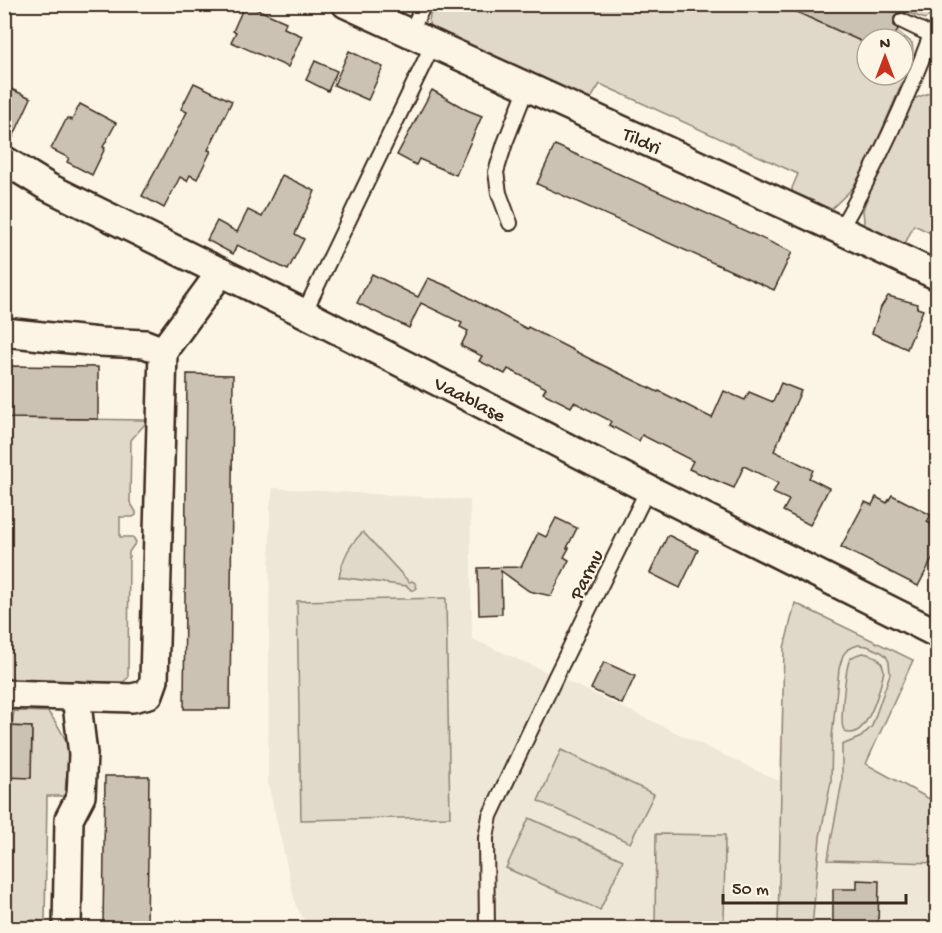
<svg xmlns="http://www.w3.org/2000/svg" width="942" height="933" viewBox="0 0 942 933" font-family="'Gochi Hand',sans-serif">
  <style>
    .built { fill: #eee6d6 }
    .green { fill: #e0d8c8; stroke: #8e8173; stroke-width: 1.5; fill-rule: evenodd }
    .building { fill: #ccc2b3; stroke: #3b2a1e; stroke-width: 1.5 }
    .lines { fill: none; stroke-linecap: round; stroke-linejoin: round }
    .service-casing { stroke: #3b2a1e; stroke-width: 18 }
    .minor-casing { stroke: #3b2a1e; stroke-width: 32 }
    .service { stroke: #fcf5e5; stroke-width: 14 }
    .minor { stroke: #fcf5e5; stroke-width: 27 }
    .labels { text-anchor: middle; stroke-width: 4.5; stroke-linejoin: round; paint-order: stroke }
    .street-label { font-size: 20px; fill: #3b2a1e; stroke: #fcf5e5 }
  </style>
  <rect width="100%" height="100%" fill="#fcf5e5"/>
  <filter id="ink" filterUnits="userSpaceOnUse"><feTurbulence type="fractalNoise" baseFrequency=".0167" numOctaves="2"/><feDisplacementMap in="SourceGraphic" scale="12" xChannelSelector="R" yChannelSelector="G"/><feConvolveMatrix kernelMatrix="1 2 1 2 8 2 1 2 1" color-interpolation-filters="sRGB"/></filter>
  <g filter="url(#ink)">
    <!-- built -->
    <path class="built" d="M273,488L470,500L472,639L556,676L779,781L784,648L795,603L913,660L866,764L937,803V928H309L296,906L268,783L270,507Z"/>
    <!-- green -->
    <g class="green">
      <path d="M434,4L937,5L935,12L925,19L906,12L897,31L912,43L913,51L908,69L870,158L852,189L830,210H817L793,199L792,188L798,174L600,84L592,97L586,101L432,35C427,23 429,16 434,4ZM867,39H903V75H867Z"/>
      <path d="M937,90V236L914,225L903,248L865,234L863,210L868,195L913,99Z"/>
      <path d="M5,418L145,420V424L131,440L130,502L136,512V515L133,517H120V537H133L136,542L129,552L128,678L123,682H5Z"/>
      <path d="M363,532L409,582L412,581L415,583L417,588L414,590H411L407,586L339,577C343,558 349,545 363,532Z"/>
      <path d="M446,598L450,817L301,820L297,601Z"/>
      <path d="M795,603L913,660L866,764L937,803V863L828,860L830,846L842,782V745L861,737L872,726L890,674L889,662L886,656L881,652L867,646L858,645L848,649L843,655L839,669L832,737L831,782L820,837L812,928H778L784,648Z"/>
      <path d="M863,653C874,655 882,658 884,671C881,685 869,734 850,733C846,733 844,731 843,728C840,720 846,665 850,659C854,655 858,654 863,653Z"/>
      <path d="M14,711L48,712C65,733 72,751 74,778H66L65,796H47L45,921L32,920L31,928H5V777H31L32,727L12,726Z"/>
      <path d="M561,750L654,794L630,843L538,801Z"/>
      <path d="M529,818L623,860L600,910L506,868Z"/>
      <path d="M656,834L725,835L724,928H655Z"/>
    </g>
    <!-- building -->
    <g class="building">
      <path d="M245,4L286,22L284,28L302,36L288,67L231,42L236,32L233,31Z"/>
      <path d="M779,4H909L905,13H897L894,18V26L898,29L893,39H867V44Z"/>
      <path d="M349,51L383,67L368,100L334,85Z"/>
      <path d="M315,61L337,71L328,91L306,80Z"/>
      <path d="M194,83L232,101L208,150L211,151L197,179L190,175L187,181L180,177L164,208L142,196L187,112L181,109Z"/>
      <path d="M4,86L31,98L9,146L4,144Z"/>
      <path d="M432,90L467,110L482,116L456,175L419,159L416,165L397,155Z"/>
      <path d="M80,104L116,123L103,147L105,148L92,175L67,162L69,158L51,149L67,118L72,120Z"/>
      <path d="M555,145L792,252L774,290L537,184Z"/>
      <path d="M282,175L315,191L295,234L304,239L288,270L237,245L233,254L207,240L217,221L237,232L248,210L262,217Z"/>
      <path d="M372,274L418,297L428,278L452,288L527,329L528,327L594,361L658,392L659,391L712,418L724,391L745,400L749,392L773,402L781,383L801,391L774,451L813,470L809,478L829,488L810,525L783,511L789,500L773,493L778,483L744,466L734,488L689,469L693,461L642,435L639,441L609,425L611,421L574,402L571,407L543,393L546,388L508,369L505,374L479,361L482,356L461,346L468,331L460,327L462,323L421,303L409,328L357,303Z"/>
      <path d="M888,296L918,304L917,308L923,310L907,349L872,333L881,307Z"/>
      <path d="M4,366L98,367V419L4,418Z"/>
      <path d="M187,374L233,375L230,709H184Z"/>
      <path d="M892,495L931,515L927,522L938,528V548L918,586L841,547L865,502L872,505L876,497L887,503Z"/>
      <path d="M556,518L577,528L567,548H569L564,557L569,560L551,596L529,591L501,571L502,614L479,615L478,568L521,567L538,533L546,537Z"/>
      <path d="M668,535L698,550L680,588L650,573Z"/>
      <path d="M604,662L635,676L622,704L591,689Z"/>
      <path d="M4,726L32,727L31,778L4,777Z"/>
      <path d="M105,776H149L147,928H103Z"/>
      <path d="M857,880L879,881L878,928H833V889H857Z"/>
    </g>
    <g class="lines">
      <defs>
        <g id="service">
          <path d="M410,34L424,4"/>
          <path d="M510,223L499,193L496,172L505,143L527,87"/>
          <path d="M840,230C876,167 906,102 931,35L902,21"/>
          <path d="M304,313L433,44"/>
          <path d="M487,928L486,838L490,816L556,676L648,489"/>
        </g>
        <g id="minor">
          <path id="s1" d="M346,4L840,230L938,276"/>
          <path id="s2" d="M4,160L48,187L304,313L648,489L938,634"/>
          <path d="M4,332L99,342L145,344L163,351L154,680L149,694L132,698L4,694"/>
          <path d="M163,351L221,272"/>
          <path d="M67,928L69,819L81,796L83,754L76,696"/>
        </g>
      </defs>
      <!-- service casing -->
      <use href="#service" class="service-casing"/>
      <!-- minor casing -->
      <use href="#minor" class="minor-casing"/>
      <!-- service -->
      <use href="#service" class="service"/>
      <!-- minor -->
      <use href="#minor" class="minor"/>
    </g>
  </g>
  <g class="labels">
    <!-- street labels -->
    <g class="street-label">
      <text dy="7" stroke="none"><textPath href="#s1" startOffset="326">Tildri</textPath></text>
      <text dy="7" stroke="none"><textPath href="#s2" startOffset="524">Vaablase</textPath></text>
      <text transform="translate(585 574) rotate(-64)" y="7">Parmu</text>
    </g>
  </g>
  <!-- margin -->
  <rect width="942" height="933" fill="none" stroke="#fcf5e5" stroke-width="24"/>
  <rect x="12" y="12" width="918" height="909" fill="none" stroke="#3b2a1e" stroke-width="2" filter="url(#ink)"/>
  <!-- north arrow -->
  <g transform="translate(885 57)"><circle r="28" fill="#fcf5e5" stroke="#afa495" stroke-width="1.5"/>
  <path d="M0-4.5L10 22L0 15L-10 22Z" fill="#c8321e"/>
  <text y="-9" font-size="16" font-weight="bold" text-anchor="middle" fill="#3b2a1e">N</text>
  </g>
  <!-- scale -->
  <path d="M723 894v9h183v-9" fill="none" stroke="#3b2a1e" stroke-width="3"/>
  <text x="732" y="894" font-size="18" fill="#3b2a1e" stroke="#fcf5e5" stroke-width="4.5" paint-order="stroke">50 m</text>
</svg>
